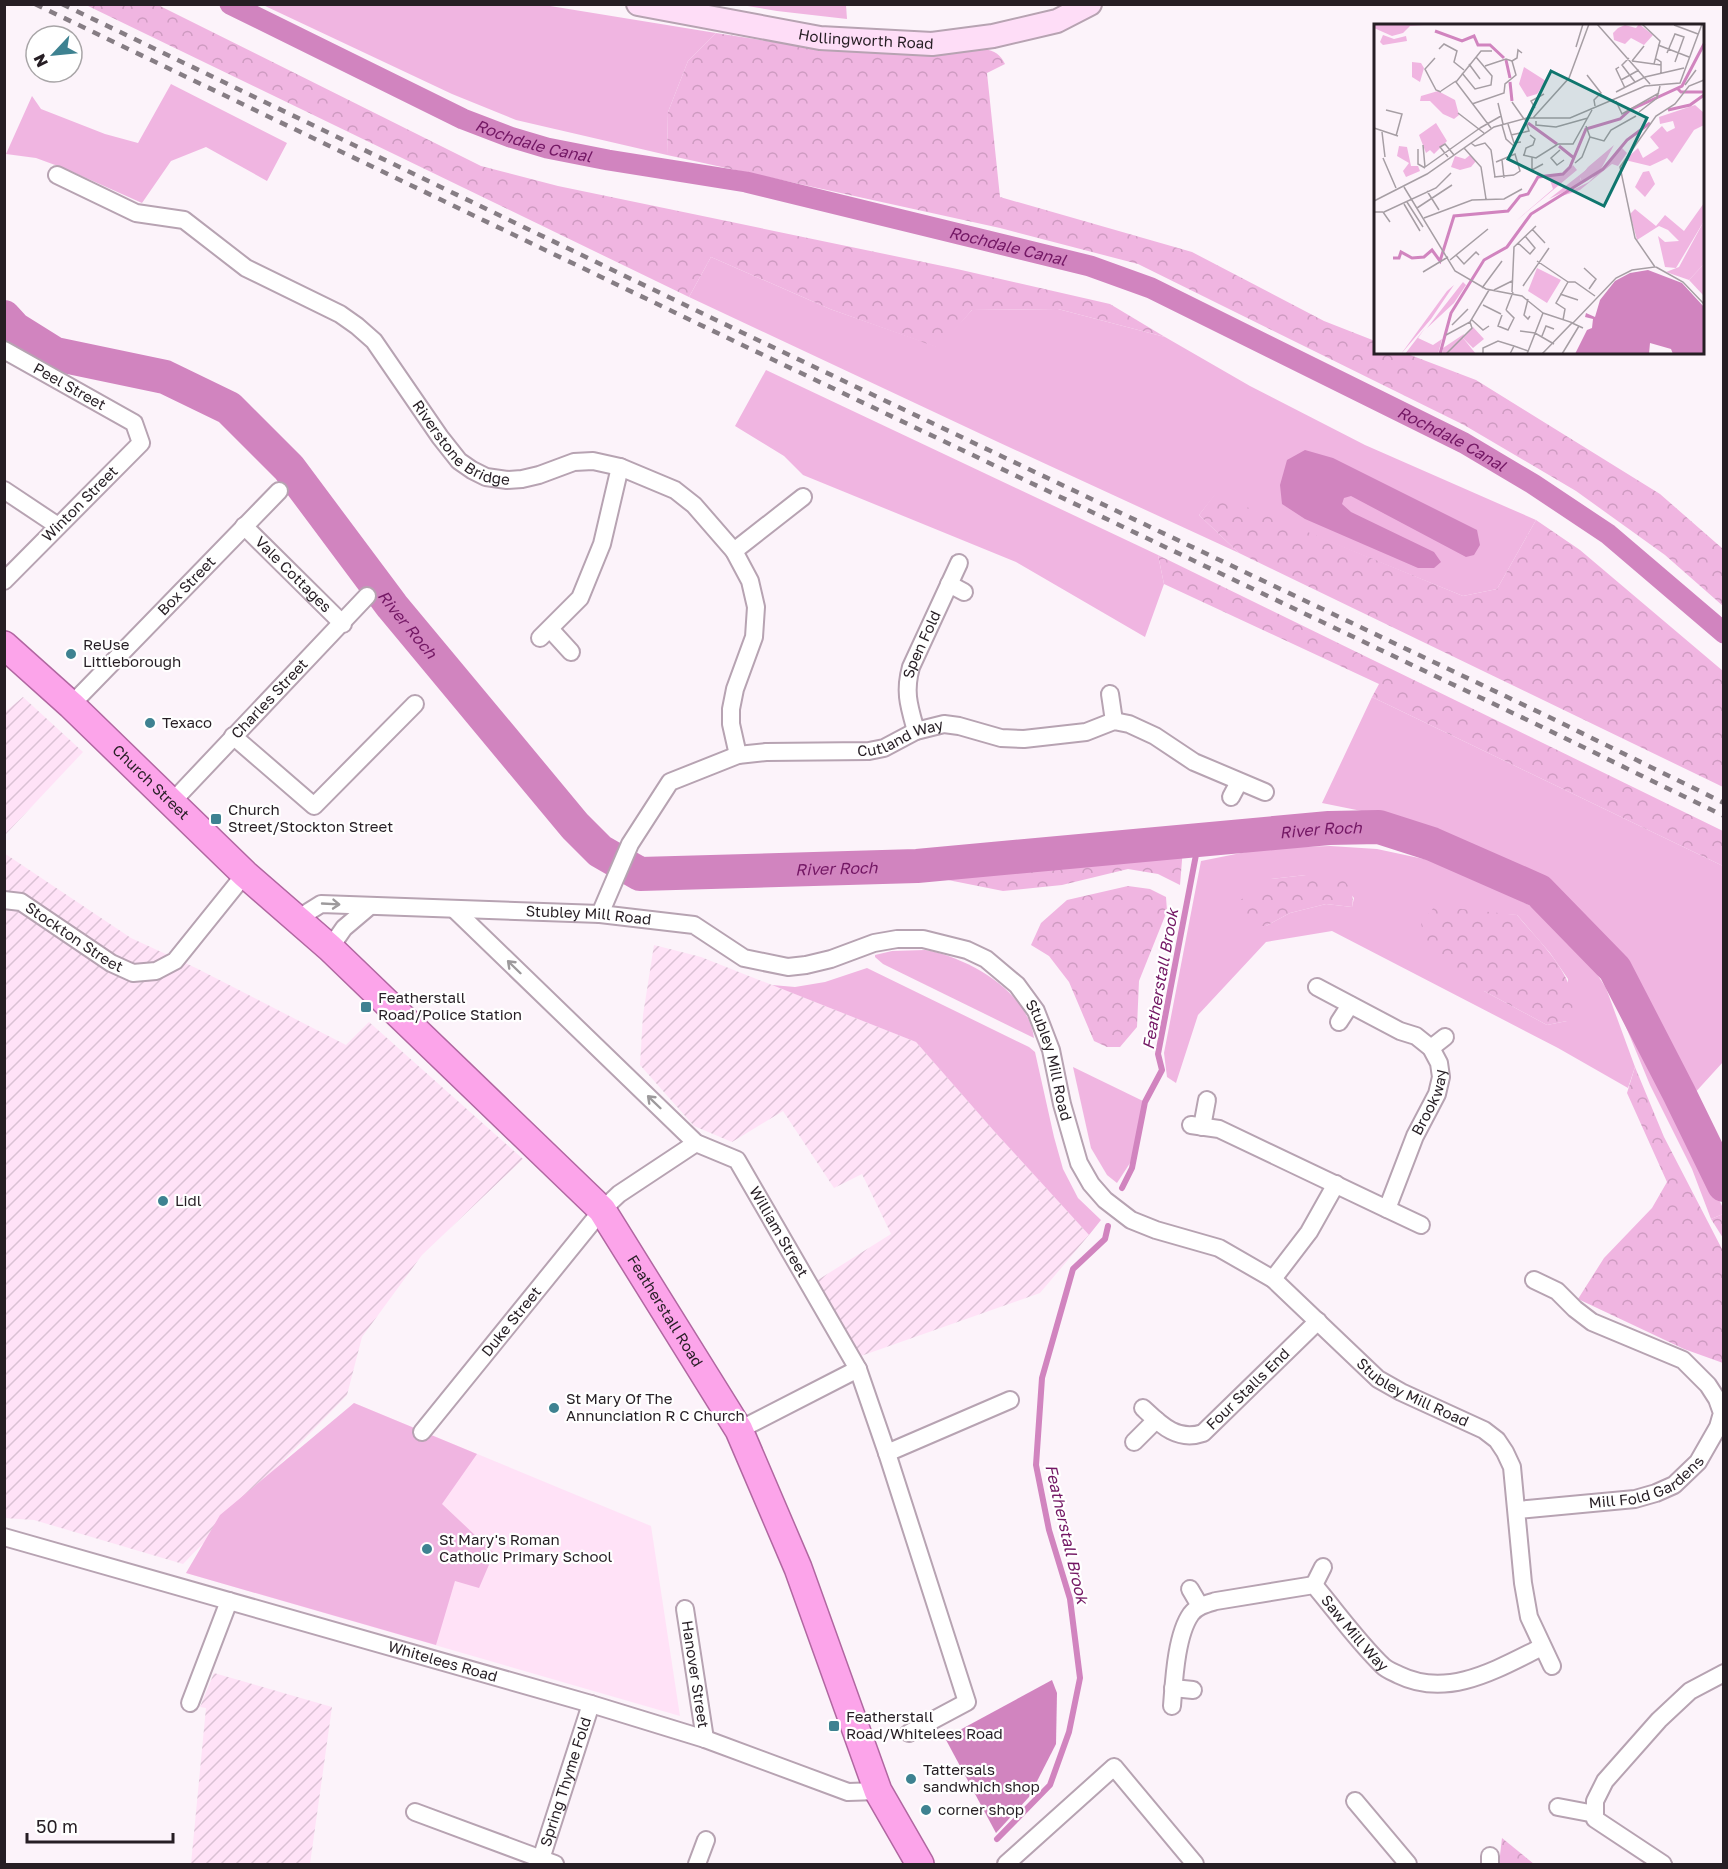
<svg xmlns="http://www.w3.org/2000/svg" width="1728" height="1869" viewBox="0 0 1728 1869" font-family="'Golos Text',sans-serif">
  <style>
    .built { fill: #ffe2f7 }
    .industrial { fill: url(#industrial-furrows) }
    .grass { fill: #f0b5e1; fill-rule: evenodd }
    .forest { fill: url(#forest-crowns) }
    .water { fill: #d184bf }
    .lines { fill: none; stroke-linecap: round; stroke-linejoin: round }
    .stream { stroke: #d184bf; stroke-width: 6 }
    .canal { stroke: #d184bf; stroke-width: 21 }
    .river { stroke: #d184bf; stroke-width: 34 }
    .minor-casing { stroke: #b7a3b2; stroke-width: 20 }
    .secondary-casing { stroke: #b7a3b2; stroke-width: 26 }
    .trunk-casing { stroke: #b167a1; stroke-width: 30 }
    .minor { stroke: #fff; stroke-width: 16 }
    .secondary { stroke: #feddf7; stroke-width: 22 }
    .trunk { stroke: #fca4ea; stroke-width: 27 }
    .rail { stroke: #867d84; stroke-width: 4.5; stroke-dasharray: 8 8; stroke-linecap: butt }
    .oneway { stroke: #9d9a9c }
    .poi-dot { fill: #3e8291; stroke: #fff; stroke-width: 2 }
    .labels { text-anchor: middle; stroke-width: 4.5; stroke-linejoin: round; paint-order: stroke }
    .street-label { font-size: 15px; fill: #261e24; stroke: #fff }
    .poi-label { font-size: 15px; fill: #261e24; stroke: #fff; text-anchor: start }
    .water-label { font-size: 16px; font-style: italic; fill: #731764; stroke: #fff }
    .inset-river { fill: none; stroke: #d184bf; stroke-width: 3 }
    .inset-road { fill: none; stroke: #a69ea4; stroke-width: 1.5 }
    .view { fill: #0f766e; fill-opacity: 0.15; stroke: #0f766e; stroke-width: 3 }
    .inset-edge { fill: none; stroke: #261e24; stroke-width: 3 }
  </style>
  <defs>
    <pattern id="industrial-furrows" width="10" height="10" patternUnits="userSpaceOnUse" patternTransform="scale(1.5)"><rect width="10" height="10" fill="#ffe2f7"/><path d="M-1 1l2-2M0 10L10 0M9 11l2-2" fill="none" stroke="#dac1d4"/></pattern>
    <pattern id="forest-crowns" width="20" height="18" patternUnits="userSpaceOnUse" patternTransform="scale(1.5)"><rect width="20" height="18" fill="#f0b5e1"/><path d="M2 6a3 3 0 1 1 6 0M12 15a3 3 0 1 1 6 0" fill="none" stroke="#ce9bc1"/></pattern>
  </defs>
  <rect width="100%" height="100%" fill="#fcf3fa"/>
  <!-- built -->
  <path class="built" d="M354,1403L651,1526L680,1716L186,1573Z"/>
  <!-- industrial -->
  <g class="industrial">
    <path d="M23,697L83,752L5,835V712Z"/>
    <path d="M4,853L131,938L196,968L346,1045L369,1022L523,1159L422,1255L362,1337L347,1395L183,1564L34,1520L5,1518Z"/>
    <path d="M654,945L701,957L916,1042L994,1131L1089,1235L1040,1293L858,1357L813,1283L891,1234L862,1174L834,1188L783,1111L732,1142L694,1126L640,1065L643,1015Z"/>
    <path d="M214,1673L332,1707L310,1864H191L206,1708L200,1707Z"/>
  </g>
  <!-- grass -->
  <g class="grass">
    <path d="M736,4L846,5L847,19L777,11Z"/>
    <path d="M263,5H544L716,33L688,61L668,112L667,155L516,120L452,94Z"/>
    <path d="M171,84L287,143L267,181L206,147L171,161L142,203L66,169L36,158L6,154L32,96L41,109L105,134L138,143Z"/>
    <path d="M711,257L830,309L938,347L972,310L1058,309L1165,337L1250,386L1365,445L1536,520L1497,589L1463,596L1215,495L1199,515L1239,553L998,442L689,297Z"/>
    <path d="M766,370L1158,555L1164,584L1145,637L1016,562L803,475L784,456L735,426Z"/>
    <path d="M1372,697L1723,866V1062L1692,1096L1635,976L1594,928L1533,874L1401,819L1322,803Z"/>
    <path d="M1330,846L1377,849L1433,861L1490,885L1529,905L1578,945L1606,988L1635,1067L1628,1088L1558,1048L1332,931L1266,942L1198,1015L1176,1083L1167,1077L1164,1053L1201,861L1266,848ZM1306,875H1335L1354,898L1352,907L1326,904L1290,913L1266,926L1271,879ZM1485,913L1517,915L1550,953L1568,979L1567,1021L1547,1025L1484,991Z"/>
    <path d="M1585,944L1611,978L1723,1208V1214L1711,1219L1692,1169L1650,1085L1609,986Z"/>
    <path d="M925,950C967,957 1028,991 1034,1038L883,964L875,957V955L892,951Z"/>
    <path d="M867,968L1029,1047L1035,1052L1054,1137L1063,1169L1078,1198L1101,1220L1089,1235L994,1131L916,1042L772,985L795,987L825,982Z"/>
    <path d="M1073,1067L1143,1101L1132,1160L1117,1183L1107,1175L1091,1148Z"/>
    <path d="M354,1403L477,1454L442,1504L494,1553L479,1588L455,1581L436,1645L186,1573L220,1515Z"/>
  </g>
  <!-- forest -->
  <g class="forest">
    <path d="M86,5H158L481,166L558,186L957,269L1110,304L1165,337L1058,309L972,310L939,348L830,309L711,257L689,297Z"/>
    <path d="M716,33L811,48L984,49C995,51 1000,54 1005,64L987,73L1000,197L1192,252L1324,321L1375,341L1376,352L1405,353L1476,380L1660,494L1723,549V606L1665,555L1576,491L1464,425L1138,264L1000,228L667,155L668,112L688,61Z"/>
    <path d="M1215,494L1463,596L1497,589L1536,520L1580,550L1723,671V787L1239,553L1199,515Z"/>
    <path d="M1158,555L1723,831V866L1372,697L1379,684L1164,584Z"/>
    <path d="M1183,848L1180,885L1158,874L1128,869L1062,885L1003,891L943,879V870Z"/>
    <path d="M1306,875C1314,875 1328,872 1336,875C1349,882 1355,893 1352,907L1326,904L1290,913L1266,926H1251L1240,917L1239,901L1271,879Z"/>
    <path d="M1128,886L1150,889L1166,897L1167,911L1139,981L1137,1027L1120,1047H1107L1094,1041L1069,982L1049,956L1031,945L1041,923L1067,900Z"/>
    <path d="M1435,906L1517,915C1536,938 1573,972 1573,1004C1573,1009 1569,1016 1567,1021L1547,1025L1484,991L1426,947L1421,923Z"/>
    <path d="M1635,1067L1664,1137L1723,1251V1363L1684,1349L1578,1299L1604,1258L1652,1208L1667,1182L1627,1093Z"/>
    <path d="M1723,1214V1238L1711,1219Z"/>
    <path d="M1502,1838L1534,1864H1499Z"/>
  </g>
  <!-- water -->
  <g class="water">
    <path d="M1305,450L1333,458L1477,530L1480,545L1474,555L1466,557L1351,496L1344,498L1342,504L1351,512L1434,552L1441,562L1434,568H1418L1305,519L1282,504L1280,485L1287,460Z"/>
    <path d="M1052,1680L1057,1693L1056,1744L1029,1797L996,1833L945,1738Z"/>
  </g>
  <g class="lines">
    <!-- stream -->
    <g class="stream">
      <path d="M1122,1188L1132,1168L1145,1102L1162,1070L1158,1054L1199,839"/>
      <path d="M997,1839L1050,1785L1069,1732L1080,1678L1070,1599L1049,1530L1036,1465L1042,1378L1073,1269L1105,1239L1108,1226"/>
    </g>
    <!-- canal -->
    <path class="canal" id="s1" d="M230,4L463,119L510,137L547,148L608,160L746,182L1090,266L1151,288L1464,443L1533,484L1608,534L1724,633"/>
    <!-- river -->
    <path class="river" id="s2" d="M4,317L15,329L55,354L165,377L229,408L289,468L392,606L575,826L600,851L640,874L917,866L1329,828L1379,827L1432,844L1539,891L1615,969L1679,1093L1724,1185"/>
    <defs>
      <g id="minor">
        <path id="s3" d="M57,175L136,213L184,220L246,268L340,314L357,326L374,341L440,437L459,461L472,470L486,477L507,480L522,479L539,475L574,462L593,461L620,467L675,490L694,505L734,551L750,581L756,607L754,637L735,689L731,709V724L738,755"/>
        <path id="s4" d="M4,350L134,423L141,443L4,581"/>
        <path d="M4,490L58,526"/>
        <path id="s5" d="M244,526L343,624"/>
        <path d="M734,551L803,497"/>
        <path d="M949,584L964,592"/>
        <path d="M550,629L571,652"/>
        <path d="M540,638L580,598L602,544L620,467"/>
        <path d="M1110,694L1114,721"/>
        <path id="s6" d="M71,705L279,491"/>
        <path id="s7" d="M916,731C909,706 904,692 911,667L959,563"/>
        <path d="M233,736L314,806L415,704"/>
        <path d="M1231,797L1239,782"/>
        <path id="s8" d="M172,802L367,596"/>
        <path id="s9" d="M4,900L21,902L111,963L133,973L156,971L175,961L245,874"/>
        <path id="s10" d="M454,909L696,1143L737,1160L858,1369L887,1453L967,1702L909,1733"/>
        <path id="s11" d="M600,914L630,844L670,782L738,755L766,752L869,751L884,748L916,731L944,724L959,726L1001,738L1024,739L1086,732L1114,721L1129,724L1155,736L1194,762L1265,792"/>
        <path id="s12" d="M297,919L321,904L600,914L694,925L744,958L788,967L806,965L831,959L874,943L897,939H923L967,950L986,959L1017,985L1036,1011L1051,1050L1062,1104L1079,1163L1091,1184L1105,1200L1131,1220L1156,1230L1219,1248L1273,1279L1378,1379L1401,1392L1484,1430L1497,1440L1505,1452L1512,1467L1523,1583L1529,1617L1552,1666"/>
        <path d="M330,948L344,928L370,906"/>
        <path d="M1339,1022L1350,1005"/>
        <path d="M1431,1048L1445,1037"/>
        <path id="s13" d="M1191,1125L1219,1129L1387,1209L1415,1136L1437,1094L1441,1077L1439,1063L1431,1048L1416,1036L1400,1031L1317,987"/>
        <path d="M1202,1127L1207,1100"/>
        <path d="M1387,1209L1421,1225"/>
        <path d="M1273,1279L1309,1232L1336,1184"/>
        <path id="s14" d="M1143,1408C1160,1424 1177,1442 1203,1433L1318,1321"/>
        <path d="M739,1430L858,1369"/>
        <path id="s15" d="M422,1432L602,1210L619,1194L696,1143"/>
        <path d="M1134,1442L1156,1420"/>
        <path d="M887,1453L1010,1400"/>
        <path id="s16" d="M1517,1510L1635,1499L1656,1493L1674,1485L1698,1462L1718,1427L1722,1413L1717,1399L1708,1385L1683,1360L1592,1322L1575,1309L1557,1291L1534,1280"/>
        <path id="s17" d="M4,1537L591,1704L705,1739L848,1792L878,1791"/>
        <path d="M1314,1585L1323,1567"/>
        <path d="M1190,1589L1200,1606"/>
        <path id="s18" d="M685,1609L705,1739"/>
        <path d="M1173,1688L1193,1690"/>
        <path d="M190,1703L229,1601"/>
        <path id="s19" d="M1172,1706C1174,1681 1176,1635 1191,1614C1197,1606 1206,1604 1216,1601L1314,1585C1336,1611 1358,1642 1383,1666C1387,1670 1393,1672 1399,1675C1448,1699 1497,1669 1542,1647"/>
        <path d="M1355,1801L1408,1864"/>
        <path d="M1558,1807L1595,1814"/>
        <path d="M415,1812L555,1864"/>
        <path id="s20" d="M541,1859L591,1704"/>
        <path d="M697,1864L706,1840"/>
        <path d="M1006,1864L1114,1767L1195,1864"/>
        <path d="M1490,1864V1856"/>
        <path d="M1663,1864L1595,1819V1801L1605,1781L1659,1720L1690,1691L1724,1673"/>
      </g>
      <g id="secondary">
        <path id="s21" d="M638,4L820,38L932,44L993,36L1057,21L1090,4"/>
      </g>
      <g id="trunk">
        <path id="s22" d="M4,645L71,705L245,874L330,948L602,1210L739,1430L798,1568L878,1791L920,1864"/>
      </g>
    </defs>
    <!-- minor casing -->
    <use href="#minor" class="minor-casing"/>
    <!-- secondary casing -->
    <use href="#secondary" class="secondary-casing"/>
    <!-- trunk casing -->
    <use href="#trunk" class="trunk-casing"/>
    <!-- minor -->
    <use href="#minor" class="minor"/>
    <!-- secondary -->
    <use href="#secondary" class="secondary"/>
    <!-- trunk -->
    <use href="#trunk" class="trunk"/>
    <!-- rail -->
    <g class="rail">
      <path d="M35,4L736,342L1542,727L1724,816"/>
      <path d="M62,4L741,332L1547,716L1724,803"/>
    </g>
  </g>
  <!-- one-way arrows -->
  <defs><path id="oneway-shaft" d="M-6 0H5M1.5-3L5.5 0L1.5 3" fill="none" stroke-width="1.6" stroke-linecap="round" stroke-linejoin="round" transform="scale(1.5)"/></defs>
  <g class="oneway">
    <use href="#oneway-shaft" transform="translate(331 904) rotate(3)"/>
    <use href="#oneway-shaft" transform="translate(514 967) rotate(-136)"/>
    <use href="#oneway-shaft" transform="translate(654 1102) rotate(-136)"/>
  </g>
  <!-- markers -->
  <g class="poi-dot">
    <circle cx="71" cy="654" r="6"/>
    <circle cx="150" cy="723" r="6"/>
    <rect x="210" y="813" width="12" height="12" rx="3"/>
    <rect x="360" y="1001" width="12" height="12" rx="3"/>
    <circle cx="163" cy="1201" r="6"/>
    <circle cx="554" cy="1408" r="6"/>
    <circle cx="427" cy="1549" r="6"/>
    <rect x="828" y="1720" width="12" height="12" rx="3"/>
    <circle cx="911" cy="1779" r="6"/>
    <circle cx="926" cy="1810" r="6"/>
  </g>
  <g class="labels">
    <!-- street labels -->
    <g class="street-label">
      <text dy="5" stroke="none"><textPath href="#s21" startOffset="231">Hollingworth Road</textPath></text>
      <text dy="5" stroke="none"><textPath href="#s4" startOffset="75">Peel Street</textPath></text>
      <text dy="5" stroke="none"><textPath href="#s3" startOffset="501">Riverstone Bridge</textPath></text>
      <text transform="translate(80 504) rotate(-45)" y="5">Winton Street</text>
      <text dy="5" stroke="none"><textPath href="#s5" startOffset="69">Vale Cottages</textPath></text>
      <text dy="5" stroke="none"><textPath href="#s6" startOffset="166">Box Street</textPath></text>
      <text dy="5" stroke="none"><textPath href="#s7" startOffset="90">Spen Fold</textPath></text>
      <text dy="5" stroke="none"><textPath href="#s8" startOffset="142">Charles Street</textPath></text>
      <text dy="5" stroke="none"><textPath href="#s11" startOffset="388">Cutland Way</textPath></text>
      <text dy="5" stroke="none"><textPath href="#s22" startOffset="201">Church Street</textPath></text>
      <text dy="5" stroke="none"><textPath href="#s12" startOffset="296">Stubley Mill Road</textPath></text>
      <text dy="5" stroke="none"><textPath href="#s9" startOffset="81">Stockton Street</textPath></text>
      <text dy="5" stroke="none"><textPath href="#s12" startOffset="836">Stubley Mill Road</textPath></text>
      <text dy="5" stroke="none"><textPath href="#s13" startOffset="330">Brookway</textPath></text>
      <text dy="5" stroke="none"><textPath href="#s10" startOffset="464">William Street</textPath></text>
      <text dy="5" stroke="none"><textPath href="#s22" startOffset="942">Featherstall Road</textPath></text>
      <text dy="5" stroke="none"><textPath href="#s15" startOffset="142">Duke Street</textPath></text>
      <text dy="5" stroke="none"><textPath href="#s14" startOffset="132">Four Stalls End</textPath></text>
      <text dy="5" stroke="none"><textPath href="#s12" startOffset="1358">Stubley Mill Road</textPath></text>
      <text dy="5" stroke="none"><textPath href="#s16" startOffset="135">Mill Fold Gardens</textPath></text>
      <text dy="5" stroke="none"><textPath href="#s19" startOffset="286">Saw Mill Way</textPath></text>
      <text dy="5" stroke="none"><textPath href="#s17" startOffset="456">Whitelees Road</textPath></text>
      <text dy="5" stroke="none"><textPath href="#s18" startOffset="66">Hanover Street</textPath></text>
      <text dy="5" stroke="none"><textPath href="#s20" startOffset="81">Spring Thyme Fold</textPath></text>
    </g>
    <!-- poi labels -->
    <g class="poi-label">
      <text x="83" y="650">ReUse<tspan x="83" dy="17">Littleborough</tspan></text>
      <text x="162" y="728">Texaco</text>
      <text x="228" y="815">Church<tspan x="228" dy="17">Street/Stockton Street</tspan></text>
      <text x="378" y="1003">Featherstall<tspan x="378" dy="17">Road/Police Station</tspan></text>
      <text x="175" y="1206">Lidl</text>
      <text x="566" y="1404">St Mary Of The<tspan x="566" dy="17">Annunciation R C Church</tspan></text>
      <text x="439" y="1545">St Mary's Roman<tspan x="439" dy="17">Catholic Primary School</tspan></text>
      <text x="846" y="1722">Featherstall<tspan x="846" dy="17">Road/Whitelees Road</tspan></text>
      <text x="923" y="1775">Tattersals<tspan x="923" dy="17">sandwhich shop</tspan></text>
      <text x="938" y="1815">corner shop</text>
    </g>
    <!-- water labels -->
    <g class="water-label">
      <text dy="6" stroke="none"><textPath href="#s1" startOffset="334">Rochdale Canal</textPath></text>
      <text dy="6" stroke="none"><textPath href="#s1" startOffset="820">Rochdale Canal</textPath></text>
      <text dy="6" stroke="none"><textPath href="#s1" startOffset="1306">Rochdale Canal</textPath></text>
      <text dy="6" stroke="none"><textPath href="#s2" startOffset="528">River Roch</textPath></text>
      <text dy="6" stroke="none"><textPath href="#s2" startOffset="1554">River Roch</textPath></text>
      <text dy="6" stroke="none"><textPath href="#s2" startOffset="1068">River Roch</textPath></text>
      <text transform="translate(1160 979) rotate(-80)" y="6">Featherstall Brook</text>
      <text transform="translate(1067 1534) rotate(77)" y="6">Featherstall Brook</text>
    </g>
  </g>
  <!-- overview -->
  <g transform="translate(1374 24)">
    <rect width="330" height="330" fill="#fcf3fa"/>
    <path d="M0,0H50V1L36,2L29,9L18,12L0,4ZM9,11L20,15L32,12L33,17L9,21L6,18ZM38,38L47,39L50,44L46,58L38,53ZM150,43L172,57L163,70L153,73L145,60ZM64,67L81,76L85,91L80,95L69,90L56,77H46L47,72ZM321,81L330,89V101L320,106L298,139L293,134L276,142L251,136L264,124L269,134L285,124L276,113L288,102L293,108L301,104L299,97L286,100L285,93ZM240,121L227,145L208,159L206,153L214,143ZM199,141L203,146L142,197L179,165L175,153L190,150ZM275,147L281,160L271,173L261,163L269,148ZM330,179V197L302,244L291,243L284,212L291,218L305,217L294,206L285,202L263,216L256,190L261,185L282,202L291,191L310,207ZM330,240V269L329,271L315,256ZM89,258L92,261L80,279L53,304ZM80,261L57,295L27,330L73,267ZM51,304L44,314L59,321L68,315L64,330H31ZM90,310L89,314L102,330H68L69,324Z" fill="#f0b5e1"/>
    <path d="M265,0L279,11L270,21L257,14L251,20L240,16L239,9L244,4L251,1L262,4ZM25,122L33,123L37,142H44L46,147L32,153L29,147L35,139L23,132ZM248,124L253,129L244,142L238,140L206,166L182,174L215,158ZM96,131L102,137L97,143L86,146L77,143L81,132L91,135ZM217,142L206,154L208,159L175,175ZM330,197V240L315,256L292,248L305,243ZM163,244L187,256L173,279L154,267ZM99,303L110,315L99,324L89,314Z" fill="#f0b5e1"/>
    <path d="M62,99L73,117L60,130L56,126L52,129L45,111Z" fill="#f0b5e1"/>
    <path d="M274,246L308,259L330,283V330H299L297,325L276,319L275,330H201L213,306L218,304L219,295L211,293L212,289L221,293L226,276L241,257L256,249Z" fill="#d184bf"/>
    <path class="inset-river" d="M61,7L88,17L100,12L104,21H116L130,34M132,36L136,54M136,58L138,77M303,64L307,68H330M294,86L316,81L330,71M154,99L183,120M185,122L200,134M19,234H25L27,228L38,234L50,233L58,226L66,237L80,192L134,187L146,172L154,170L164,153L189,150L196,143L212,105L246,95L256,86L308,62L330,20M66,330L77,289L110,236L133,223L157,190L229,145L253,116L276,99"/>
    <path class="inset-road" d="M223,0L276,60M268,0L286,17L280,40M300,1L324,10M284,21L315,33M202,23L209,0M65,25L70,20L83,27L80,38L90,46M293,29L301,10L310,13L301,38M61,34L51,45L62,66L67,68M255,34L248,41L261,58M281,34L287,38V50M138,37L143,34L144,26L148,29M258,37L287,41M258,37L270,22M95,40L106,55M111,42L132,35L138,37M245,43L242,45L251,64M88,49L101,65L117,61L118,52L102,33M213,51L227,69L220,76L221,82M247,56L265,46M311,61L322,46M67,67L82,57M242,68L271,53L310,44M242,77L248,90L285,69M138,78L150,95M124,79L129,100M98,80L130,69L131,60L142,51L138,37M161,84L157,77L170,70M12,86L28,90L22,112M265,88L283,74L286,62M84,89L110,109M159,94L195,54L215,0M162,97V101L182,103L214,94M134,100L140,119L147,118M128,101L132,115L141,123M0,104L24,112M106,104L127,92M117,104L82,58L107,27H118M8,108L11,133M137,111L155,107L151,95M216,113L230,117L237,106L262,92M97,119L101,122L111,119L117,126L121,153M49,121L51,143M90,124L107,143L112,175M44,125V140L51,144M186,126L177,134L183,141L190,136M149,131L162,134L184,120H199L218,86M150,131L152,124L159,121L161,115L156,111M74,133L66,123L71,120L80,131M158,133V146L169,140M9,134L22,164M128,136L130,154M122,138L141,130L146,147L140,151M201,139L208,133L216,113L212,102M51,143L106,104M120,153L140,151M30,163L81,247L112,265L148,272L169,289M53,167L65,186M0,177L53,150L120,103L153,94H196L271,62L306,59L328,0M33,178L49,203M30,180L46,207M43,184L78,161M0,188H9L16,198M10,188L62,164L77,149M50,194L98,176L130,175L148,165M158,205L171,219M144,219L156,230L161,224L151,212M82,231L90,240L102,228L105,231M76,236L114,205M163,237L194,258M282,243L309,258L330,280M210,244L222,255L215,265M49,248L74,233M194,258H201L221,272M149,262L175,224M108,264L128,237M120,266L138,257M138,268L140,223L162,202M186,270L204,276M154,275L150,291L154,295L156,292M109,281L127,290M132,286L139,268M128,291L124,302L134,306L140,294L132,286M98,296L109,306L115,302M189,296L191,285L182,279L194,258M78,301L94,285M146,307L161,309L180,320M72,311L96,298L115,266M168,312L172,302L180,305M72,330L98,304L96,298M109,330V324L124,317L140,322M136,330L140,322L154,327M153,330L169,289L199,299L242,254L258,246L281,243L261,214L246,143L282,92L301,80L315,62L330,56M168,330L198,299L209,304M188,330L205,302"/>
    <path class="view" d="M177,47L273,94L230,182L134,135Z"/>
    <rect width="330" height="330" class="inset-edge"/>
  </g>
  <!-- border -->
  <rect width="1728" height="1869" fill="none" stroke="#261e24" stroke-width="12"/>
  <!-- north arrow -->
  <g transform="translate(54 54) rotate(244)"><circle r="28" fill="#ffffff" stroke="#a8a5a7" stroke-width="1.5"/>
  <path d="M0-4.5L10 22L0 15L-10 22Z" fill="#3e8291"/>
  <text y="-9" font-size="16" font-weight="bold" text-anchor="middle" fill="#261e24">N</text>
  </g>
  <!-- scale -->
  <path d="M27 1833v9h146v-9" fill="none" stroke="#261e24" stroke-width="3"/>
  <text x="36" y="1833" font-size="18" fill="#261e24" stroke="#ffffff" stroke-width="4.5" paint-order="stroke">50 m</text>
</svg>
